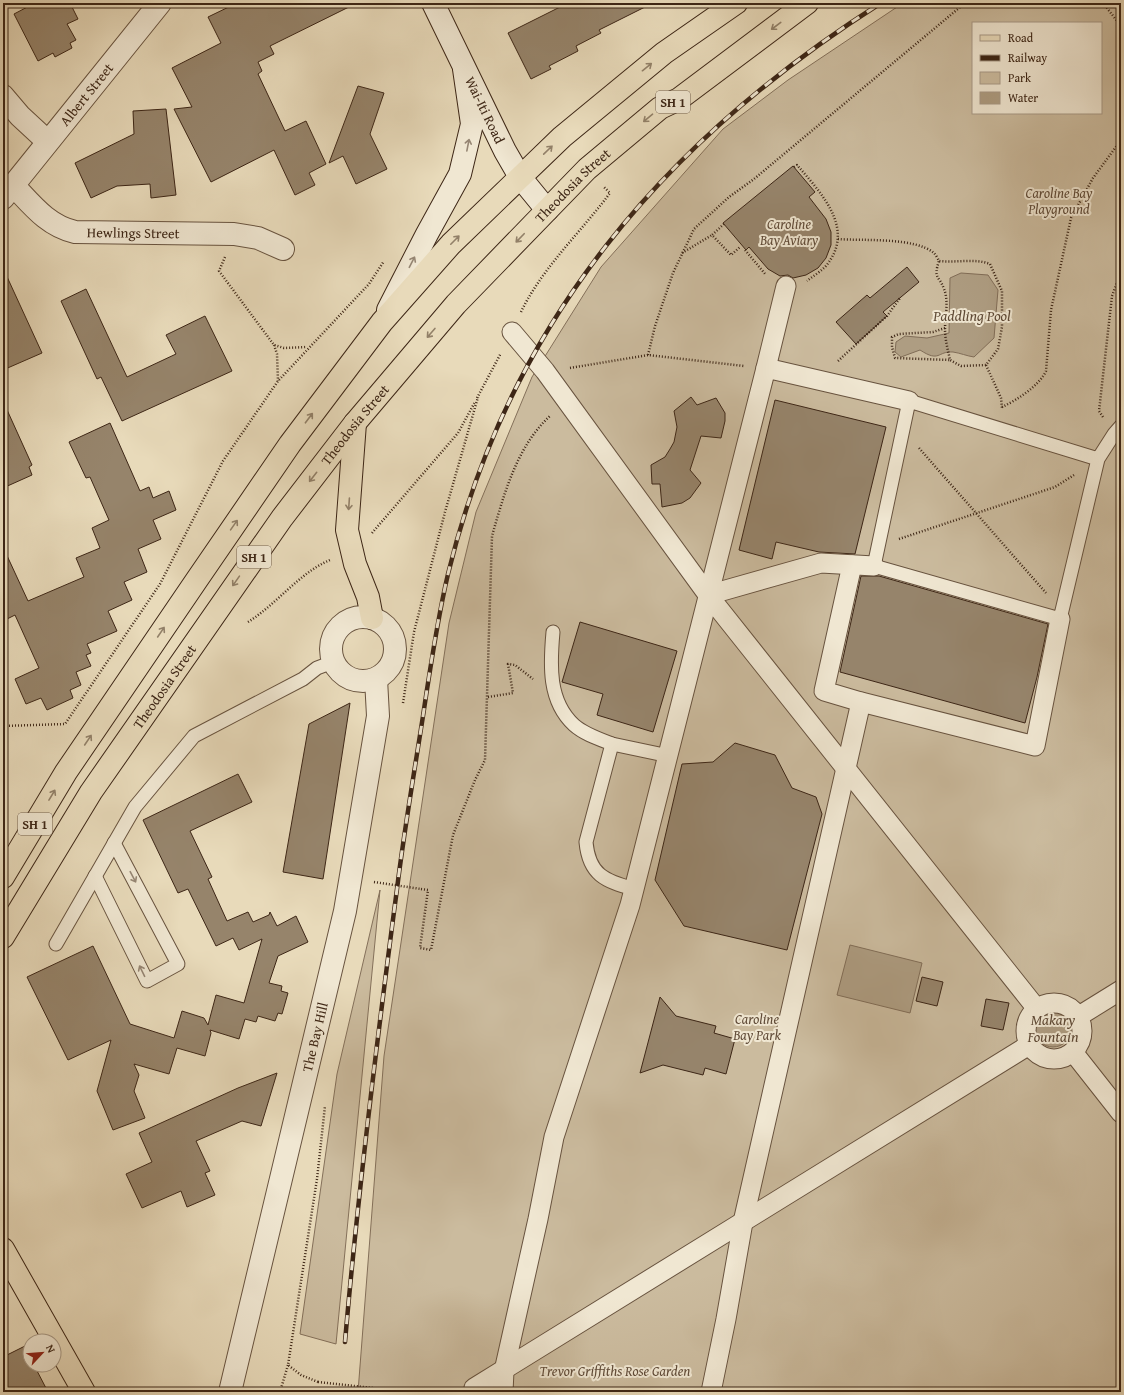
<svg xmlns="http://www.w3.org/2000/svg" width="1124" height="1395" viewBox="0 0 1124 1395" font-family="'Gentium Book Plus',serif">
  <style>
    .green { fill: #cbbb9e; stroke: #84705a; fill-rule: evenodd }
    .water { fill: #ae9d82; stroke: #816d57 }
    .building { fill: #96846b; stroke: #3d2616 }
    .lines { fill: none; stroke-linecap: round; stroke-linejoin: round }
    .service-casing { stroke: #68533f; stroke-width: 15 }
    .pedestrian-casing { stroke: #68533f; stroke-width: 21 }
    .minor-casing { stroke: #68533f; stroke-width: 24 }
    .secondary-casing { stroke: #3d2616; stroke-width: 24 }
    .primary-casing { stroke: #3d2616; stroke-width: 24 }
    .trunk-casing { stroke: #3d2616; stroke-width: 24 }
    .path { stroke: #3d2616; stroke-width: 2.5; stroke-dasharray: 1 2; stroke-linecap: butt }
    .service { stroke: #f0e7d2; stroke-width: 13 }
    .pedestrian { stroke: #f0e7d2; stroke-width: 19 }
    .minor { stroke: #f0e7d2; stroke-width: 22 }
    .secondary { stroke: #f0e7d2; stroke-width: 22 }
    .primary { stroke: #e8daba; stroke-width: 22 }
    .trunk { stroke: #e8daba; stroke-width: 22 }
    .rail-casing { stroke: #3d2616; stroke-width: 4.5 }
    .rail { stroke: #f0e7d2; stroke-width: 3; stroke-dasharray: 9; stroke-linecap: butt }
    .path-bridge { stroke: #3d2616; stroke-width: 2.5; stroke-dasharray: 1 2; stroke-linecap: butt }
    .oneway { stroke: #928068 }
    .oneway2 { stroke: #968674 }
    .labels { text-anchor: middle; stroke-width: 4; stroke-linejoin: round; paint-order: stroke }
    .shield { fill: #f0e7d2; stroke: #73604e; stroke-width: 1 }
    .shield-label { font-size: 13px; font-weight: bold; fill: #3d2616 }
    .street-label { font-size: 14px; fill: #3d2616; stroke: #f0e7d2 }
    .park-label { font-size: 14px; font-style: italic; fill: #604b38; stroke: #f0e7d2 }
    .water-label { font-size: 15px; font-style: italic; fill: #5f4a36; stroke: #f0e7d2 }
  </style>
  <rect width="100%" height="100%" fill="#e8daba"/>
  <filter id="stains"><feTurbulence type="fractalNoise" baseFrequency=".005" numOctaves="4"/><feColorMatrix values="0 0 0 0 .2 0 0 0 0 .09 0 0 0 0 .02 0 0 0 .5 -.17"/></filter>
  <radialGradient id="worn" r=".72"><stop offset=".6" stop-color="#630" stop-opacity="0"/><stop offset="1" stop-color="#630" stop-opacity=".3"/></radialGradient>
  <!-- green -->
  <g class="green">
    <path d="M903,3H1121V1392H358L384,1056L449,623L476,512L532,377L601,267L723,129L788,80ZM973,23H1101V113H973Z"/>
    <path d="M380,890L336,1344L300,1334L337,1074Z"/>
  </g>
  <!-- water -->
  <g class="water">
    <path d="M961,273L988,275L998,290L994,338L974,357C967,356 960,353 953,352C937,351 940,363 920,350L901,357L895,352L896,342L905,336L927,338L949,333L950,278Z"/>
    <path d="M850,945L922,963L910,1013L837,995Z"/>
    <circle cx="1053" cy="1029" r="18"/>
  </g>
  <!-- building -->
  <g class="building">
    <path d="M35,3H70L78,19L67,24L76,40L70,43L72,48L55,57L53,53L38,61L14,14Z"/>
    <path d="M237,3H357L270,46L274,54L258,62L262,71L258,74L285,131L306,121L326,164L309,173L315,185L295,195L274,150L211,182L174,109L192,107L172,68L221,43L208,17Z"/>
    <path d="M568,3H653L599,30L601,33L576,46L578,51L549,66L551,69L531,79L508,33Z"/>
    <path d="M358,86L384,93L370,134L387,169L356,184L343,156L329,163Z"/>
    <path d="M166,109L176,195L151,198L150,184L117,186L91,198L75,163L134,134L133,111Z"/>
    <path d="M793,166L815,192L809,197L826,219L831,232V245L826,258L818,268L806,275L793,278L788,275L780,276L768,269L749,247L746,250L723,223Z"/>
    <path d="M907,267L919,282L883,312L887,316L856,344L836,322L867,295L870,298Z"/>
    <path d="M3,268L42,353L3,370Z"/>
    <path d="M86,289L127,377L176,354L166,335L205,316L232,371L122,421L101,377L97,379L61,301Z"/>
    <path d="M691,397L697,405L716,398L725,413V421L721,438L701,436L690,470L701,483L690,498L682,503L662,507L660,484H652L651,465L665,457L670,449L674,442L677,427L674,411Z"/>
    <path d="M775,400L886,427L855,554L819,552L776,542L772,559L739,550Z"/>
    <path d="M3,401L32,465L29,467L32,475L3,488Z"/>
    <path d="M110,423L140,491L149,487L153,498L169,491L176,510L153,520L161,539L138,549L147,572L124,582L132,600L108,611L117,631L87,644L91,653L86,655L91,666L76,672L81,685L70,690L73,698L47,710L41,698L26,704L15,679L39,668L15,615L3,621V547L28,601L84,577L76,558L100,548L92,528L109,520L90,477L86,478L69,442Z"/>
    <path d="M861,576H879L1048,624L1037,677L1025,723L840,672Z"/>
    <path d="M580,622L677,651L653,732L597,715L603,694L562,682Z"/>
    <path d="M350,703L323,879L283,872L309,724Z"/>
    <path d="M735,743L775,755L792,788L816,797L822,814L787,950L684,926L655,880L682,764L713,762Z"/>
    <path d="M238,774L252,802L190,831L212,877L208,879L227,921L248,912L253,922L269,915L270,912L277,926L296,916L308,942L278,956L269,983L282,986L281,991L288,993L282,1014L278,1013L275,1021L258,1016L256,1022L245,1019L239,1039L210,1030L211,1033L205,1056L177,1048L169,1074L134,1064L139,1075L134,1091L145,1118L113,1130L97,1091L111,1040L68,1060L27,977L93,946L130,1024L174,1038L182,1011L204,1018L208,1025L216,995L244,1003L262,939L239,950L233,938L216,946L188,889L178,893L143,820Z"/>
    <path d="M922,977L943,982L937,1006L916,1001Z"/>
    <path d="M660,997L676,1016L716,1026L714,1033L735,1039L726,1074L705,1068L703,1075L663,1065L640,1073Z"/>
    <path d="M986,999L1009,1003L1003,1030L981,1026Z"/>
    <path d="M277,1073L261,1126L242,1121L196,1141L210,1171L205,1173L215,1195L187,1207L181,1191L142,1208L126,1174L152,1162L139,1133L238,1088Z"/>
    <path d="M25,1346L30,1357V1365H34L48,1392H3V1357Z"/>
  </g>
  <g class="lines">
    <defs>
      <g id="service">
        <path d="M1098,459L909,401L874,566L1060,619L1098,459L1114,434L1121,426"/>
        <path d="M553,632C550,665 548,701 574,725C584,734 599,739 612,744L586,842C589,875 605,881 634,889"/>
        <path d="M612,744L669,756"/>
        <path d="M95,876L147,981L178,964L114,843"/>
        <path d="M56,944L135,807L194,736L303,679L317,668L333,662"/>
      </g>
      <g id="pedestrian">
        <path d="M512,332L545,371L708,595L1037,1009"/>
        <path d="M766,368L786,286"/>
        <path d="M852,565L824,691L861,702"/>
        <path d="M708,595L821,563L874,566"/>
        <circle cx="1054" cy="1031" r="28"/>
        <path d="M1079,1016L1121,990"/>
        <path d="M1073,1052L1121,1113"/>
        <path d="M474,1388L1029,1045"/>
        <path d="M503,1392L504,1371L538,1219L554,1137L630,905L766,368L909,401"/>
        <path d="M711,1392L726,1319L743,1222L861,702L1035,746L1060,619"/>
      </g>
      <g id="minor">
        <path d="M3,96L20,116L47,141"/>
        <path id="s1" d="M14,186C32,205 48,226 75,232L234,234L258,238L283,249"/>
        <path id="s2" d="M3,198L160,3"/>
        <circle cx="363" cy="649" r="32"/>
        <path id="s3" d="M230,1392L345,911L378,716L376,679"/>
      </g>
      <g id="secondary">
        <path id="s4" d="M433,3L505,151L520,177L547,210"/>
        <path d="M388,310L427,234L460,174L472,124L464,69"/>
      </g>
      <path id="primary" d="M3,1249L84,1392"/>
      <g id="trunk">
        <path d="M355,423L347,530L355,564L368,597L372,618"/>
        <path d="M3,877L66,772L196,581L290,444L382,322L451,244L562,137L664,53L736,3"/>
        <path id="s5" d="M3,937L91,792L282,518L355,423L456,304L587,169L660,108L679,99L807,3"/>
      </g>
    </defs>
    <!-- service casing -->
    <use href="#service" class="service-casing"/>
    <!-- pedestrian casing -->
    <use href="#pedestrian" class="pedestrian-casing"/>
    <!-- minor casing -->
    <use href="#minor" class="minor-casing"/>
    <!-- secondary casing -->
    <use href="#secondary" class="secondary-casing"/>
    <!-- primary casing -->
    <use href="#primary" class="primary-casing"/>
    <!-- trunk casing -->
    <use href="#trunk" class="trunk-casing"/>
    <!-- path -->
    <g class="path">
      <path d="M1103,3L1121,26"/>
      <path d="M794,167L797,165C822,194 857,230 825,267C820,272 813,276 807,281"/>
      <path d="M724,224L712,235L731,255L740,247"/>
      <path d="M838,239C863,241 915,237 934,253C936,255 938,259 939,261C933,279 939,275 944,289C949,301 945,317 945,329C945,340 948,350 950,360L961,366L986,365L998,349L1002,327V291L990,264C975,258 956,263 939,261"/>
      <path d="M745,250L766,275"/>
      <path d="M682,253L712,235"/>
      <path d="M225,257L219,271L274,345L284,348L307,347"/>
      <path d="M521,312C542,268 581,232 610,193L603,186"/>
      <path d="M945,328L933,332L899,334L892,337V347L895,358L950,360"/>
      <path d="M274,345L277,354L278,381"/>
      <path d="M648,355L655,326L673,273L694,229L729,197L754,179L965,3"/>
      <path d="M838,361L887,316L900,298"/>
      <path d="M986,365L1001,398L1002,408"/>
      <path d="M570,368L648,355L744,366"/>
      <path d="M477,398L501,353"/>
      <path d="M1002,407C1017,400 1039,386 1046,371L1051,310L1071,218L1093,178L1121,140"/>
      <path d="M1103,417L1099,411L1112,296L1121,272"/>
      <path d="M919,448L1046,593"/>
      <path d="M372,533L458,433L475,402"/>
      <path d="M899,539L1055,487L1074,475"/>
      <path d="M248,622C277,604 299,573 330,560"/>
      <path d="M488,697L513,693L508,664L515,665L533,679"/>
      <path d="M403,703L414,632L445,512L478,397"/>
      <path d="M3,726L65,724L160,584L223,461L278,381L369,284L384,261"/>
      <path d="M421,889L428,890L420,948L431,950L453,835L475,780L485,760L492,536C504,494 517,446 550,416"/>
      <path d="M318,1382L301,1375L288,1365L317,1179L325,1106"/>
      <path d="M373,1388L374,1392"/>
      <path d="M280,1392L288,1365"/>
    </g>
    <!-- service -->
    <use href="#service" class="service"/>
    <!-- pedestrian -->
    <use href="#pedestrian" class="pedestrian"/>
    <!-- minor -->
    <use href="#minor" class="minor"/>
    <!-- secondary -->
    <use href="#secondary" class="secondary"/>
    <!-- primary -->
    <use href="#primary" class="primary"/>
    <!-- trunk -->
    <use href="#trunk" class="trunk"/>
    <defs>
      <path id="rail" d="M345,1342C358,1190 377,1040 397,889C404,831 414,774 423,716C430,669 437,621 448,574C509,322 665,140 881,3"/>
    </defs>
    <!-- rail casing -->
    <use href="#rail" class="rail-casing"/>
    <!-- rail -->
    <use href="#rail" class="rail"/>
    <!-- path-bridge -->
    <g class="path-bridge">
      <path d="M374,882L421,889"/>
      <path d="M318,1382L373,1388"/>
    </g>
  </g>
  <!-- one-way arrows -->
  <defs><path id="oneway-shaft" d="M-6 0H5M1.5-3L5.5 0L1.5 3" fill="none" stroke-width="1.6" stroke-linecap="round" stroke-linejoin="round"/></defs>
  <g class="oneway">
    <use href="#oneway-shaft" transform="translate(776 26) rotate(143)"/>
    <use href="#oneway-shaft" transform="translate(647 67) rotate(-39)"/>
    <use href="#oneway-shaft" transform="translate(648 118) rotate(140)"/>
    <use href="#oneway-shaft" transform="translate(548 150) rotate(-44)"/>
    <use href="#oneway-shaft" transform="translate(520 238) rotate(134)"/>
    <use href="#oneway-shaft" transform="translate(455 240) rotate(-45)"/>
    <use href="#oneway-shaft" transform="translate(431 333) rotate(131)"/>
    <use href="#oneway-shaft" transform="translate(309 418) rotate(-53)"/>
    <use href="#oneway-shaft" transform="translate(313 477) rotate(128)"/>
    <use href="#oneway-shaft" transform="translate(349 504) rotate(94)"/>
    <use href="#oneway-shaft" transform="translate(234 525) rotate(-55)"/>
    <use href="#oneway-shaft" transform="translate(236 581) rotate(125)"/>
    <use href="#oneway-shaft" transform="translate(161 632) rotate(-56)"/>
    <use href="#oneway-shaft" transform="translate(88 740) rotate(-56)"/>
    <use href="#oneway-shaft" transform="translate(52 795) rotate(-59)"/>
  </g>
  <g class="oneway2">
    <use href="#oneway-shaft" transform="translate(468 145) rotate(-79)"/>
    <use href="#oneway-shaft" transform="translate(412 262) rotate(-63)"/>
    <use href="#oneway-shaft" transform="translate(133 877) rotate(62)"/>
    <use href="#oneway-shaft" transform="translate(142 971) rotate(-116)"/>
  </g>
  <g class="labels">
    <!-- shield labels -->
    <g class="shield">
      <rect x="656" y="91" width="34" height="22" rx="3"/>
      <rect x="237" y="546" width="34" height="22" rx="3"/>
      <rect x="18" y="813" width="34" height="22" rx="3"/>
    </g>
    <g class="shield-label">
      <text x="673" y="107">SH 1</text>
      <text x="254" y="562">SH 1</text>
      <text x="35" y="829">SH 1</text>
    </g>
    <!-- street labels -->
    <g class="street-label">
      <text dy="5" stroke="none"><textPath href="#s2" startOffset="133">Albert Street</textPath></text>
      <text dy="5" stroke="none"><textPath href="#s4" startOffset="119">Wai-Iti Road</textPath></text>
      <text dy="5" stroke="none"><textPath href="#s5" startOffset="946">Theodosia Street</textPath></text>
      <text dy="5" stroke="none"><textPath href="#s1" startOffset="136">Hewlings Street</textPath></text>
      <text dy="5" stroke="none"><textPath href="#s5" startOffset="622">Theodosia Street</textPath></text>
      <text dy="5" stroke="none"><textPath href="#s5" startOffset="298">Theodosia Street</textPath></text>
      <text dy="5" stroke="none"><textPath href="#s3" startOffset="365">The Bay Hill</textPath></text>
    </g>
    <!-- park labels -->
    <g class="park-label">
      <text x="1059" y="198">Caroline Bay<tspan x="1059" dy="16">Playground</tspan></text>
      <text x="789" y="229">Caroline<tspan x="789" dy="16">Bay Aviary</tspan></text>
      <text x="757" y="1024">Caroline<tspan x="757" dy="16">Bay Park</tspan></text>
      <text x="615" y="1376">Trevor Griffiths Rose Garden</text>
    </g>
    <!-- water labels -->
    <g class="water-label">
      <text x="972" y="321">Paddling Pool</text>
      <text x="1053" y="1025">Makary<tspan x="1053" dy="17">Fountain</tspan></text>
    </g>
  </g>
  <!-- margin -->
  <rect width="1124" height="1395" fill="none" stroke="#e8daba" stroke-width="16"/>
  <rect x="4" y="4" width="1116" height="1387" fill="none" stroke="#3d2616" stroke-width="2"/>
  <rect x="8" y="8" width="1108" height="1379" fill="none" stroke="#3d2616"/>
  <!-- legend -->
  <rect x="972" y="22" width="130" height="92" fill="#f0e7d2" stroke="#a89a87"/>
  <rect x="980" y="35" width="20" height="6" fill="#e8daba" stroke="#a89a87"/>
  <text x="1008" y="42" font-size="12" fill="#3d2616">Road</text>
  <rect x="980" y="55" width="20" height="6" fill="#3d2616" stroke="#a89a87"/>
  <text x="1008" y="62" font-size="12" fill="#3d2616">Railway</text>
  <rect x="980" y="72" width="20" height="12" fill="#cbbb9e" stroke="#a89a87"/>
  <text x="1008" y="82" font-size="12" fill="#3d2616">Park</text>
  <rect x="980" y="92" width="20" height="12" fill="#ae9d82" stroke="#a89a87"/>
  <text x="1008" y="102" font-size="12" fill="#3d2616">Water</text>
  <!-- north arrow -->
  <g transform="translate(42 1353) rotate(64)"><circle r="19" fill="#f0e7d2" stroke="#a89a87"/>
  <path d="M0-3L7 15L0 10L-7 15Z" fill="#8f2418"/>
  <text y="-6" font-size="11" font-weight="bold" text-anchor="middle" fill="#3d2616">N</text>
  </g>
  <rect width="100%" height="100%" filter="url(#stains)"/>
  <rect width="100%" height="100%" fill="url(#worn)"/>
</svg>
